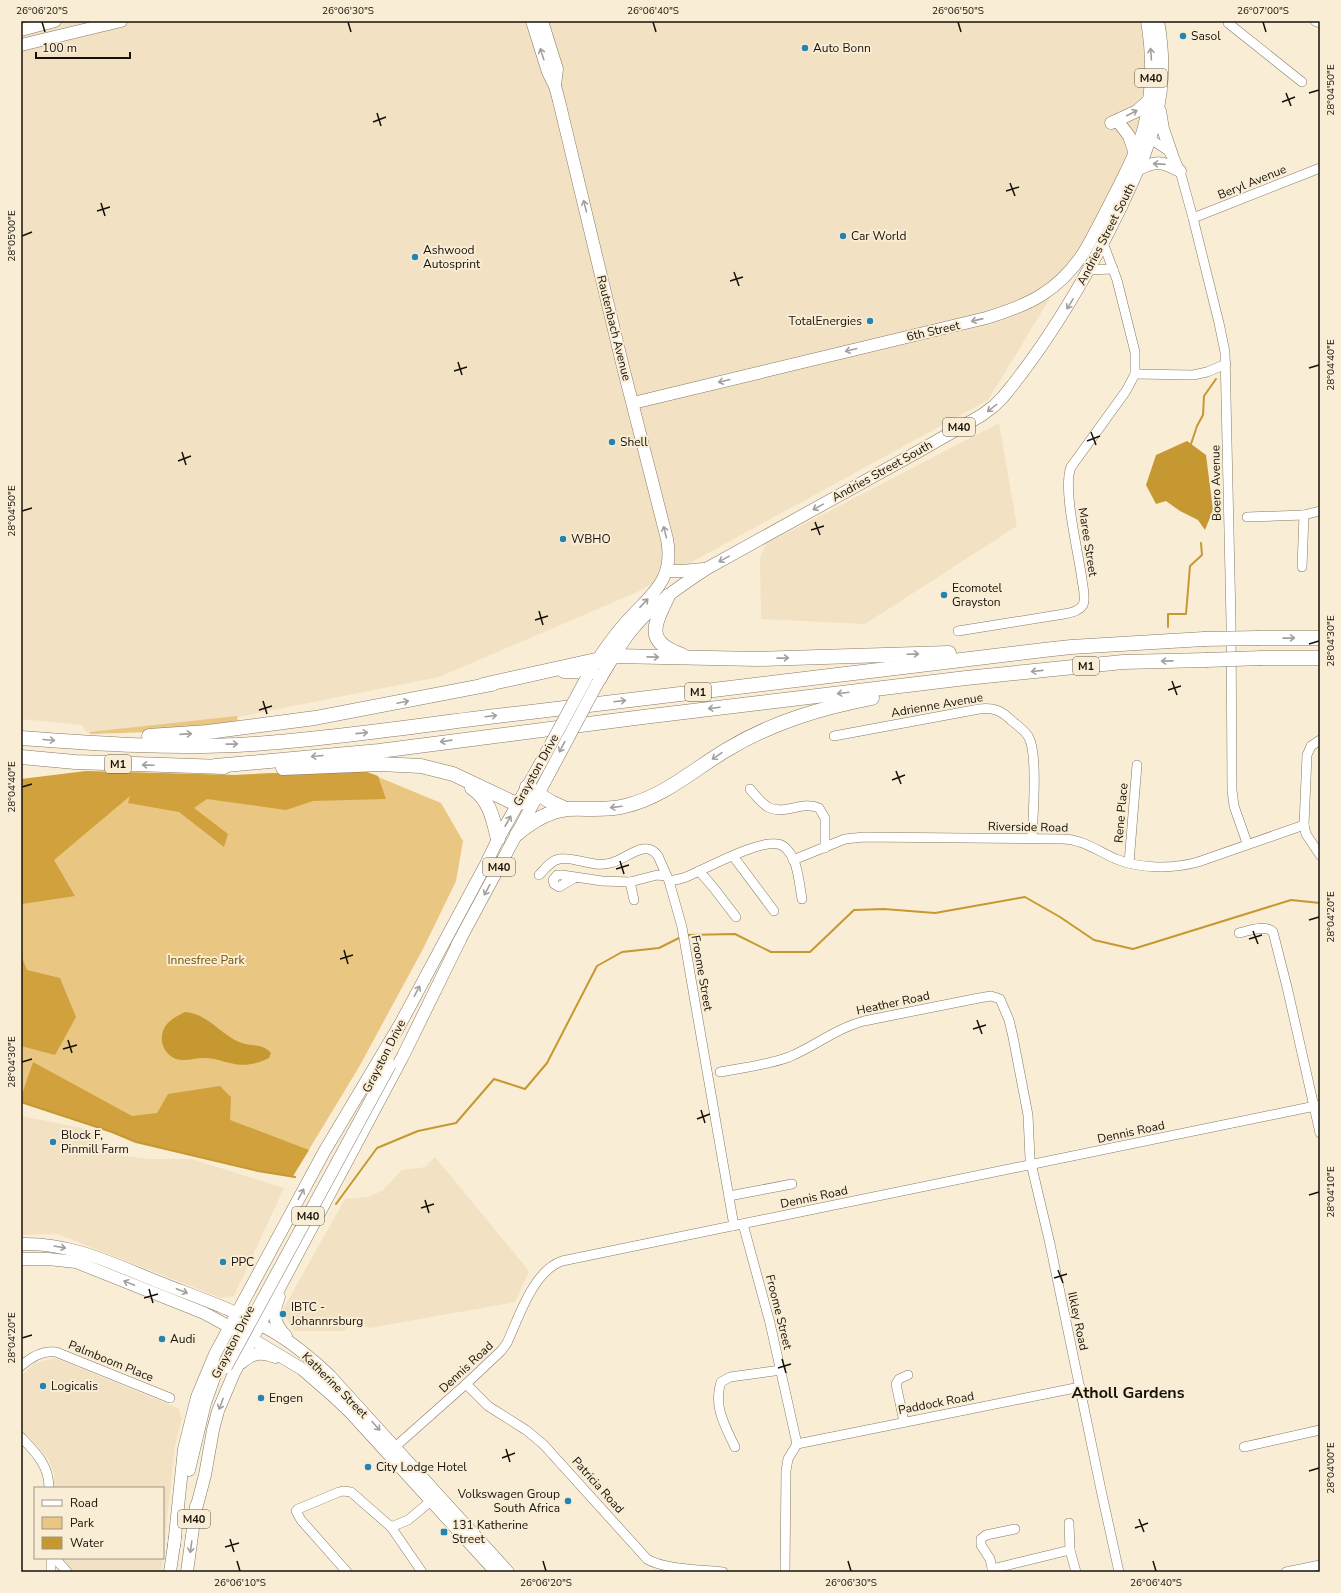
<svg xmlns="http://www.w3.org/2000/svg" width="1341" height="1593" viewBox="0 0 1341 1593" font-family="'Nunito Sans',sans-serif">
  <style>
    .built { fill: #f2e1c3 }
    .green { fill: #e9c682 }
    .forest { fill: #d0a13c }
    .water { fill: #c69831 }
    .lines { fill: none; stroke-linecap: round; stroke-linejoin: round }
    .stream { stroke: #c69831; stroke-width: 2 }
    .minor-casing { stroke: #857a65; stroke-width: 10 }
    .major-casing { stroke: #857a65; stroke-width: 13 }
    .highway-casing { stroke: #857a65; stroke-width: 15 }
    .minor { stroke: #fff; stroke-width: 9 }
    .major { stroke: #fff; stroke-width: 12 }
    .highway { stroke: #fff; stroke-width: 14 }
    .major-bridge-casing { stroke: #857a65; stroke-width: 13; stroke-linecap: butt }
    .highway-bridge-casing { stroke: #857a65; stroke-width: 15; stroke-linecap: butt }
    .major-bridge { stroke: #fff; stroke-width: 12 }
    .highway-bridge { stroke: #fff; stroke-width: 14 }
    .oneway { stroke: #a2a09d }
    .ticks { fill: none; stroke: #16120a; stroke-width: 1.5 }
    .poi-dot { fill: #2384af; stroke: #faedd5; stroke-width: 1.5 }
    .labels { text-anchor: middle; stroke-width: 4; stroke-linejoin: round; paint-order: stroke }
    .shield { fill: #faedd5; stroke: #5a5447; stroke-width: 1 }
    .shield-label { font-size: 11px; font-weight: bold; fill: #16120a }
    .poi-label { font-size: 12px; fill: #16120a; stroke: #faedd5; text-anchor: start }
    .street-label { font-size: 12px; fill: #16120a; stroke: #faedd5 }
    .park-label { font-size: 12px; fill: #705100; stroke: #faedd5 }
    .district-label { font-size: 16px; font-weight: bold; fill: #16120a; stroke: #faedd5 }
    .neatline { fill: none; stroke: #16120a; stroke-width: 1.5 }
    .ticks-label { font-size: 10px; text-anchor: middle; fill: #16120a }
  </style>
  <rect width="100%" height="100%" fill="#faedd5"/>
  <!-- built -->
  <g class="built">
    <path d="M21,21H1165L1167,30L1153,129L988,400L635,593L439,677L233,718L87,733L82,725L21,719Z"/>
    <path d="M999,423L1017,526L865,624L761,619L760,558L766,544Z"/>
    <path d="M21,1116L92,1130L95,1138L101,1146L117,1155L150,1159H192L284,1188L234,1296L221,1298L57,1234L21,1235Z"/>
    <path d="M435,1157L529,1271L515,1302L370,1328L361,1325L354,1324L343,1331H294L282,1311L345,1199L369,1197L383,1190L402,1170L426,1167Z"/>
    <path d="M55,1358L178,1408L182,1418L175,1446L163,1557V1488H54V1474L49,1460L21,1428V1376L35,1363Z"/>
    <path d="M60,1558H163L161,1572H72Z"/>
  </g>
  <!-- green -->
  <g class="green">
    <path d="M237,716L238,724L149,732L90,734V732Z"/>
    <path d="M359,769L441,803L463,841L456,881L424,947L359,1067L293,1176L258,1171L136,1142L112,1132L21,1102V779L235,775Z"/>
  </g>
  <!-- forest -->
  <g class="forest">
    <path d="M359,769L378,776L386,799L313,801L286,810L207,799L194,808L228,834L224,847L179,812L128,803L130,796L54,860L75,896L22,904L21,909V779L86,771L235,775Z"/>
    <path d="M21,955L27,970L60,978L76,1017L55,1055L21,1046Z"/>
    <path d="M33,1062L132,1116L157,1113L168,1094L220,1086L231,1097L230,1120L309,1150L293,1176L258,1171L136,1142L112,1132L21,1102V1097Z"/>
  </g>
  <!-- water -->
  <g class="water">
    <path d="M1187,441L1206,455L1213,510L1205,530L1198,520L1180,511L1166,501L1156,504L1146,485L1156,455Z"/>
    <path d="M185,1012C208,1014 219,1033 239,1042C251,1047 262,1043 271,1053L269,1058C257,1064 244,1067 230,1063C221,1061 214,1058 204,1058C194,1058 186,1062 176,1059C162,1054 157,1036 167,1024C172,1018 178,1016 185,1012Z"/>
  </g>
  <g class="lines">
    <!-- stream -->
    <g class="stream">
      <path d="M1191,444L1197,426L1203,415L1204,396L1216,379"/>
      <path d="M1168,627V614H1186L1190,566L1202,555L1201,543"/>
      <path d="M685,935L735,934L771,952H810L854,910L884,909L935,913L1025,897L1060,917L1094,940L1133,949L1291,900L1320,903"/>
      <path d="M21,1102L112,1132L136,1142L258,1171L295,1177"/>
      <path d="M336,1204L377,1148L418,1131L456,1123L494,1079L525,1089L547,1063L597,966L622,952L659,948L681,937"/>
    </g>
    <defs>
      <g id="minor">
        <path d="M1230,21L1228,23L1302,82"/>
        <path d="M1315,21L1320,23"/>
        <path d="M1146,136L1167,150L1175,159L1180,171L1193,218L1219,323L1225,352L1231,621L1232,790L1234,806L1247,843"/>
        <path d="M1193,218L1320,168"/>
        <path d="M1088,270L1113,269"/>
        <path d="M1135,374L1193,375L1207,372L1226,364"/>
        <path d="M1247,517L1304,515L1320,511"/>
        <path d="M1302,567L1304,515"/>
        <path d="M958,631L1064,614C1071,613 1079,611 1083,605C1086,598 1083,587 1082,580C1079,554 1062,489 1071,467L1126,391L1135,374V352L1117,280L1103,243"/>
        <path d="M834,736L979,709C994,707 1002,711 1012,721C1018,726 1026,731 1029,738C1038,755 1033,816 1032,838"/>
        <path d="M1320,740L1311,746L1307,755L1304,825L1306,834L1320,855"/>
        <path d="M750,789C755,795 761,803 768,807C784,816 802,800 819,808L825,818V848"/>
        <path d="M733,856L774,911"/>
        <path d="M793,860L845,839L864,837L1062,839C1082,839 1098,851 1116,859C1140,869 1173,869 1198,862L1304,825"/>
        <path d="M1129,863L1137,765"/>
        <path d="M699,871L713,887L736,917"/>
        <path d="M539,875C545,869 550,861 559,859C574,856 592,868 611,863C627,859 645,838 658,856L669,881L682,927L734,1226"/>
        <path d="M576,877L559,887L554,884L553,880L557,875H562L602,881L630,882L657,875L666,876"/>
        <path d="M669,881C675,880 681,879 686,877C704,870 767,834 783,846C798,856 799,883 802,899"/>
        <path d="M630,882L634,900"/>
        <path d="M1239,933C1248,931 1266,924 1273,932L1287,987L1320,1133"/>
        <path d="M720,1072C742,1068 767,1065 789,1057C815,1046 837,1028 864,1021L979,998L991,996L1000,999L1009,1020L1013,1037L1028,1115L1030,1159L1050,1244L1101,1490L1119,1572"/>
        <path d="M729,1196L792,1184"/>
        <path d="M743,1224L770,1323L797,1444L788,1459L786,1471L785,1572"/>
        <path d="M21,1366C31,1357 42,1350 56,1352L170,1398"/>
        <path d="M466,1384L488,1406L526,1430L543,1444L647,1559C662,1569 704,1570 723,1572"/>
        <path d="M904,1422L896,1384L899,1379L908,1375"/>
        <path d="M21,1437C36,1453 49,1465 49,1488"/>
        <path d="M797,1444L1080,1387"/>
        <path d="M395,1447L466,1384L501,1351L507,1343C519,1317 533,1271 562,1261L1320,1105"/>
        <path d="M735,1447C725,1426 713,1406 721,1382L730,1377L781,1370"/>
        <path d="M1244,1447L1320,1430"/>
        <path d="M1069,1523L1070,1550L1076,1572"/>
        <path d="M391,1527L408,1520L431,1501"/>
        <path d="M51,1558V1572"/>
        <path d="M55,1558L67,1572"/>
        <path d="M992,1569L1070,1550"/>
        <path d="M347,1572L301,1520L296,1511L298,1509L339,1492L343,1491L351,1492L391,1527L422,1572"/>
        <path d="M993,1572L990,1559L981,1545V1539L986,1535L1015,1529"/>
        <path d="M1286,1572L1320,1565"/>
      </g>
      <g id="major">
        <path d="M532,21L548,72L555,86L559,101L623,367L667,539C675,581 651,594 626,622C615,635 603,650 595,665"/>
        <path d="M542,21L557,69L555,85"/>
        <path d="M21,30L55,21"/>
        <path d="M21,45L121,21"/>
        <path d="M1160,111L1163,129L1172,155"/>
        <path d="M1111,123L1137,111L1149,100"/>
        <path d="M1120,124L1129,136L1135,154"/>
        <path d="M1139,169C1156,160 1163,162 1180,171"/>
        <path d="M633,403L986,318C1029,305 1057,292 1083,254C1096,232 1107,209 1119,186C1128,167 1139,148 1144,127C1153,92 1153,57 1147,21"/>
        <path d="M667,571H682L703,569"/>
        <path d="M598,682C609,665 619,646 632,630C652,605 679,587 706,569L921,450L982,415L994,406L1003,397C1051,339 1088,275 1121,207C1134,178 1149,149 1156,117C1164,85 1164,53 1158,21"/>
        <path d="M457,945L550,772"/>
        <path d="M396,1032L486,864L498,839L539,766"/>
        <path d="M21,1244C73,1242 119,1267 166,1285C202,1299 239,1312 272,1331C293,1343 312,1359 330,1376L508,1572"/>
        <path d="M21,1259H48L76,1262L204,1313L252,1339L302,1369L332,1395L351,1413L496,1572"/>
        <path d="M279,1297C272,1313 274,1324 286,1336"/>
        <path d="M241,1363C253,1353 260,1351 275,1357"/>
        <path d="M189,1470L205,1403L218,1367"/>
        <path d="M195,1513L205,1475L213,1430L218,1411L234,1373L403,1056L460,940"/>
        <path d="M174,1546L184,1449L197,1397L215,1354L324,1152L399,1026"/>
        <path d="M170,1572L175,1538"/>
        <path d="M187,1572L196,1506"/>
      </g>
      <g id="highway">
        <path d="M668,596C654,625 644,642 682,655"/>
        <path d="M1259,638H1320"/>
        <path d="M1262,658H1320"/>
        <path d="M564,671H577L600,678"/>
        <path d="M483,685L614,656L758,659L949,653"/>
        <path d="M149,736L208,732L315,718L492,684"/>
        <path d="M21,738C98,744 176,749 253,744C345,738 439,722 531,712C702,692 873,671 1044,650L1071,647L1204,639"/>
        <path d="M21,757L75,762L224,767"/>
        <path d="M215,766L379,751L643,717L966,678L1123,662L1206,660"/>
        <path d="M283,768L380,764L421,766L453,774L512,802L520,803L538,794"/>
        <path d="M527,787L551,802L566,809"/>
        <path d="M472,788C490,800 493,819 498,839"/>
        <path d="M517,834C531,822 549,811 568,809C587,808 606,811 625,806C664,797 694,769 728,749C773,722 821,708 872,698"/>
      </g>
    </defs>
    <!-- minor casing -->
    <use href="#minor" class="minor-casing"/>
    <!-- major casing -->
    <use href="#major" class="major-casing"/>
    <!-- highway casing -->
    <use href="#highway" class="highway-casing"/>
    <!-- minor -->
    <use href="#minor" class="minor"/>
    <!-- major -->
    <use href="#major" class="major"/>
    <!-- highway -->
    <use href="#highway" class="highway"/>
    <defs>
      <g id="major-bridge">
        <path d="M539,766L586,679"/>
        <path d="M550,772L598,682"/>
        <path d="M226,1367L390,1065"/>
      </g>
      <g id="highway-bridge">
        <path d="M1204,639L1259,638"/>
        <path d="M1206,660L1262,658"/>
      </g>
    </defs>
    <!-- major-bridge casing -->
    <use href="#major-bridge" class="major-bridge-casing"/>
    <!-- highway-bridge casing -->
    <use href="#highway-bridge" class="highway-bridge-casing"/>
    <!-- major-bridge -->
    <use href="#major-bridge" class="major-bridge"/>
    <!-- highway-bridge -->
    <use href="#highway-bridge" class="highway-bridge"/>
  </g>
  <!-- one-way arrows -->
  <defs><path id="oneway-shaft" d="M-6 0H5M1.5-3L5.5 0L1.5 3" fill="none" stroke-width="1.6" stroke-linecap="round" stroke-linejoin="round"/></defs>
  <g class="oneway">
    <use href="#oneway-shaft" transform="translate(542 54) rotate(-108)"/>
    <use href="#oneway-shaft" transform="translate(1151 54) rotate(-94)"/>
    <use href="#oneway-shaft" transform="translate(1132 113) rotate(-27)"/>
    <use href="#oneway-shaft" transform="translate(1159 164) rotate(-176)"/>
    <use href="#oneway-shaft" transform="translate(585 206) rotate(-104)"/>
    <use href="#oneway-shaft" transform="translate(1070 304) rotate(122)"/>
    <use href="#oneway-shaft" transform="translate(977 320) rotate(167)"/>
    <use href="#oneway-shaft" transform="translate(851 350) rotate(166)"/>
    <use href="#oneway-shaft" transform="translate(724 381) rotate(166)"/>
    <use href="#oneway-shaft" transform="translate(992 408) rotate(142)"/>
    <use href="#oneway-shaft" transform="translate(818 507) rotate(151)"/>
    <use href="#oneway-shaft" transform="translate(665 532) rotate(-104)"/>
    <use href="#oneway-shaft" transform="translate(724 559) rotate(151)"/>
    <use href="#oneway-shaft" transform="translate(644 603) rotate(-47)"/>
    <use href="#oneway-shaft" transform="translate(1289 638) rotate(-1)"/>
    <use href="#oneway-shaft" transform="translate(913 654) rotate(-2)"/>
    <use href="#oneway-shaft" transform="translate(653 657) rotate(1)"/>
    <use href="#oneway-shaft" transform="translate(783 658) rotate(-1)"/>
    <use href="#oneway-shaft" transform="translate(1167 661) rotate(179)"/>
    <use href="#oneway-shaft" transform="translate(1037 671) rotate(174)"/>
    <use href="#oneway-shaft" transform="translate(843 693) rotate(173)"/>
    <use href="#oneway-shaft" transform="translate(620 701) rotate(-7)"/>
    <use href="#oneway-shaft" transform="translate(403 702) rotate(-12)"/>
    <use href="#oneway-shaft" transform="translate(714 708) rotate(173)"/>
    <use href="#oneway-shaft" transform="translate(491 716) rotate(-7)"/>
    <use href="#oneway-shaft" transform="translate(362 733) rotate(-6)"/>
    <use href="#oneway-shaft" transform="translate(186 734) rotate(-4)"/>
    <use href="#oneway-shaft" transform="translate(49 740) rotate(5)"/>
    <use href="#oneway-shaft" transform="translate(446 741) rotate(172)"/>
    <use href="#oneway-shaft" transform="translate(232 744) rotate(-1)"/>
    <use href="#oneway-shaft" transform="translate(562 747) rotate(118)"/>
    <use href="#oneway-shaft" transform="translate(317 756) rotate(175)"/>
    <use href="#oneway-shaft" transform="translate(717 756) rotate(146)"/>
    <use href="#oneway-shaft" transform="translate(148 765) rotate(-178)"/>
    <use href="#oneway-shaft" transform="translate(616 807) rotate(173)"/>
    <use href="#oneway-shaft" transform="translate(508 821) rotate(-61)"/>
    <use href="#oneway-shaft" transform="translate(487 890) rotate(118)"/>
    <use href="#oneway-shaft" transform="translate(417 991) rotate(-62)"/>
    <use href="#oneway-shaft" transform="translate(301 1194) rotate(-62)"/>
    <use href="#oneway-shaft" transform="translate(60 1247) rotate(10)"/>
    <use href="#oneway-shaft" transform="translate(129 1283) rotate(-158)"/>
    <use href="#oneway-shaft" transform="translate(182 1291) rotate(21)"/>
    <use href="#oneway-shaft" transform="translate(221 1404) rotate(111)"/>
    <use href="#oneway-shaft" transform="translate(376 1426) rotate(48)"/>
    <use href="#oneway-shaft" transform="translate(191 1547) rotate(98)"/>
  </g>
  <!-- ticks -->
  <path class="ticks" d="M42,22L45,32M348,22L351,32M653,22L656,32M958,22L961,32M1263,22L1266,32M1286,93L1291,106M1309,93L1319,90M1282,102L1295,97M377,113L381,126M373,122L386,117M1010,183L1015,196M1006,191L1019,187M101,203L105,216M97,211L110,207M22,236L32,232M734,272L739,286M730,281L743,277M458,362L462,375M1309,368L1319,365M454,371L467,367M1091,432L1096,445M1087,441L1100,436M182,452L186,465M178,461L191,456M22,511L32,508M815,522L820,535M811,530L824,526M539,611L543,625M535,620L548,616M1309,644L1319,641M1172,681L1177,695M1168,690L1181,686M263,701L267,714M259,710L272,706M896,771L901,784M892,780L905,775M22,787L32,784M620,861L624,874M616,869L629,865M1309,920L1319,917M1253,931L1258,944M1249,939L1262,935M344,950L348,964M340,959L353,955M977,1020L982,1034M973,1029L986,1025M68,1040L72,1053M63,1049L77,1045M22,1062L32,1059M701,1110L705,1123M697,1119L710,1114M1309,1195L1319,1192M425,1200L429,1213M421,1208L434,1204M1058,1270L1063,1283M1054,1278L1067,1274M149,1289L153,1303M144,1298L158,1294M22,1338L32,1335M782,1359L786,1373M778,1368L791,1364M506,1449L510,1462M502,1458L515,1453M1309,1471L1319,1468M1139,1519L1144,1532M1135,1528L1148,1523M230,1539L234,1552M225,1547L239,1543M237,1561L240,1571M543,1561L546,1571M848,1561L851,1571M1153,1561L1156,1571"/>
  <!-- markers -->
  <g class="poi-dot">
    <circle cx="1183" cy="36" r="4"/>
    <circle cx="805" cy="48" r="4"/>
    <circle cx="843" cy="236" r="4"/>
    <circle cx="415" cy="257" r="4"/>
    <circle cx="870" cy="321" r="4"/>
    <circle cx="612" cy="442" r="4"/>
    <circle cx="563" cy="539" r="4"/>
    <circle cx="944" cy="595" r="4"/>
    <circle cx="53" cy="1142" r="4"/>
    <circle cx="223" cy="1262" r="4"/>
    <circle cx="283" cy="1314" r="4"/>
    <circle cx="162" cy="1339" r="4"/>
    <circle cx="43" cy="1386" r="4"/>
    <circle cx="261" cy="1398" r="4"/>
    <circle cx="368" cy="1467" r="4"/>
    <circle cx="568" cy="1501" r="4"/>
    <rect x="440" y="1528" width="8" height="8" rx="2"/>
  </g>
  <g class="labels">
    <!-- shield labels -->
    <g class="shield">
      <rect x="1135" y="69" width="32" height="18" rx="3"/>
      <rect x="943" y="418" width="32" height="18" rx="3"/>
      <rect x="1073" y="657" width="26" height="18" rx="3"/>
      <rect x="685" y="683" width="26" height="18" rx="3"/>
      <rect x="105" y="755" width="26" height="18" rx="3"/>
      <rect x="483" y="858" width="32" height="18" rx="3"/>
      <rect x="292" y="1207" width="32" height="18" rx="3"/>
      <rect x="178" y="1510" width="32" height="18" rx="3"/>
    </g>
    <g class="shield-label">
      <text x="1151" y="82">M40</text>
      <text x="959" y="431">M40</text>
      <text x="1086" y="670">M1</text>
      <text x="698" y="696">M1</text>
      <text x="118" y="768">M1</text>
      <text x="499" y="871">M40</text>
      <text x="308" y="1220">M40</text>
      <text x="194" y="1523">M40</text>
    </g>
    <!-- poi labels -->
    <g class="poi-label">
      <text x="1191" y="40">Sasol</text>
      <text x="813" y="52">Auto Bonn</text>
      <text x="851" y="240">Car World</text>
      <text x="423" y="254">Ashwood<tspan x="423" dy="14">Autosprint</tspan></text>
      <text x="862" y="325" text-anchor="end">TotalEnergies</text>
      <text x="620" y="446">Shell</text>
      <text x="571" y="543">WBHO</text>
      <text x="952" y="592">Ecomotel<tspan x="952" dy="14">Grayston</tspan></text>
      <text x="61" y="1139">Block F,<tspan x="61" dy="14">Pinmill Farm</tspan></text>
      <text x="231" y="1266">PPC</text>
      <text x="291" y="1311">IBTC -<tspan x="291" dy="14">Johannrsburg</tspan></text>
      <text x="170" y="1343">Audi</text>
      <text x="51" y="1390">Logicalis</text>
      <text x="269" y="1402">Engen</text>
      <text x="376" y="1471">City Lodge Hotel</text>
      <text x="560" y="1498" text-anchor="end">Volkswagen Group<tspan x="560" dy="14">South Africa</tspan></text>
      <text x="452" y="1529">131 Katherine<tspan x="452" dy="14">Street</tspan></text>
    </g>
    <!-- street labels -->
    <g class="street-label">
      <text transform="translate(1252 182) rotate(-22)" y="4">Beryl Avenue</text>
      <text transform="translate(1106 234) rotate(-63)" y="4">Andries Street South</text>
      <text transform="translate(614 328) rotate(76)" y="4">Rautenbach Avenue</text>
      <text transform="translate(933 331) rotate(-13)" y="4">6th Street</text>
      <text transform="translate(882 471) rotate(-29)" y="4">Andries Street South</text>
      <text transform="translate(1216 483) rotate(-91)" y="4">Boero Avenue</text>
      <text transform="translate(1088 542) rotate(81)" y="4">Maree Street</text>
      <text transform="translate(937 705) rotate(-10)" y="4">Adrienne Avenue</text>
      <text transform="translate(536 770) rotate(-61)" y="4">Grayston Drive</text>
      <text transform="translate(1121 813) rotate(-85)" y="4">Rene Place</text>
      <text transform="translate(1028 827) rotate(1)" y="4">Riverside Road</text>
      <text transform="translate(702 973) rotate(80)" y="4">Froome Street</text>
      <text transform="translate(893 1003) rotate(-12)" y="4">Heather Road</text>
      <text transform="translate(384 1056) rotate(-63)" y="4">Grayston Drive</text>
      <text transform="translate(1131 1132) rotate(-12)" y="4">Dennis Road</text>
      <text transform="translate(814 1197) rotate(-12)" y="4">Dennis Road</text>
      <text transform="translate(779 1312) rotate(76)" y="4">Froome Street</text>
      <text transform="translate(1078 1321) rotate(78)" y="4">Ilkley Road</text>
      <text transform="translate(233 1342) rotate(-63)" y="4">Grayston Drive</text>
      <text transform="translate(111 1361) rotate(22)" y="4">Palmboom Place</text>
      <text transform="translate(466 1367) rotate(-43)" y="4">Dennis Road</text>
      <text transform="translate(335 1385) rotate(45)" y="4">Katherine Street</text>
      <text transform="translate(936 1403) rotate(-11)" y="4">Paddock Road</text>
      <text transform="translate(598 1485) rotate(48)" y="4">Patricia Road</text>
    </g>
    <!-- park labels -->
    <g class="park-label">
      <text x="206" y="964">Innesfree Park</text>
    </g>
    <!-- district labels -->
    <g class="district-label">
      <text x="1128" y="1398">Atholl Gardens</text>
    </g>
  </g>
  <!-- border -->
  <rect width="1341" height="1593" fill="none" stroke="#faedd5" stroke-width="44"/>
  <!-- legend -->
  <rect x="34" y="1487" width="130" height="72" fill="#faedd5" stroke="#9f9584"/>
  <rect x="42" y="1500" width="20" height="6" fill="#ffffff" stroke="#9f9584"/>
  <text x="70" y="1507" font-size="12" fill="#16120a">Road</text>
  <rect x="42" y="1517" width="20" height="12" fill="#e9c682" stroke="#9f9584"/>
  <text x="70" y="1527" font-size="12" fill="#16120a">Park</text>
  <rect x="42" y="1537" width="20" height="12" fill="#c69831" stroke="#9f9584"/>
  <text x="70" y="1547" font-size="12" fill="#16120a">Water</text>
  <!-- scale -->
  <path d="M36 52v6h94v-6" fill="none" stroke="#16120a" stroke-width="2"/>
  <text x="42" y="52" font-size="12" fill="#16120a" stroke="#faedd5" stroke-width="3" paint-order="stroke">100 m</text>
  <rect x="22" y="22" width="1297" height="1549" class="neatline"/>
  <g class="ticks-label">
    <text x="42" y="14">26°06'20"S</text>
    <text x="348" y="14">26°06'30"S</text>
    <text x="653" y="14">26°06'40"S</text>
    <text x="958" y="14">26°06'50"S</text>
    <text x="1263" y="14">26°07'00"S</text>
    <text transform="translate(1330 90) rotate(-90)" y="4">28°04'50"E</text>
    <text transform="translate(11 236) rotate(-90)" y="4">28°05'00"E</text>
    <text transform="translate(1330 365) rotate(-90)" y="4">28°04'40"E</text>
    <text transform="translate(11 511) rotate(-90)" y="4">28°04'50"E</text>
    <text transform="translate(1330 641) rotate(-90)" y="4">28°04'30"E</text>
    <text transform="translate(11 787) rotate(-90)" y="4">28°04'40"E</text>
    <text transform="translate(1330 917) rotate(-90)" y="4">28°04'20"E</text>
    <text transform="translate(11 1062) rotate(-90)" y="4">28°04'30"E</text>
    <text transform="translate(1330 1192) rotate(-90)" y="4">28°04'10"E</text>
    <text transform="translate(11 1338) rotate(-90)" y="4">28°04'20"E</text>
    <text transform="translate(1330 1468) rotate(-90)" y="4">28°04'00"E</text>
    <text x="240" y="1586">26°06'10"S</text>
    <text x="546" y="1586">26°06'20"S</text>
    <text x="851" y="1586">26°06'30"S</text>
    <text x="1156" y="1586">26°06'40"S</text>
  </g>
</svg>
